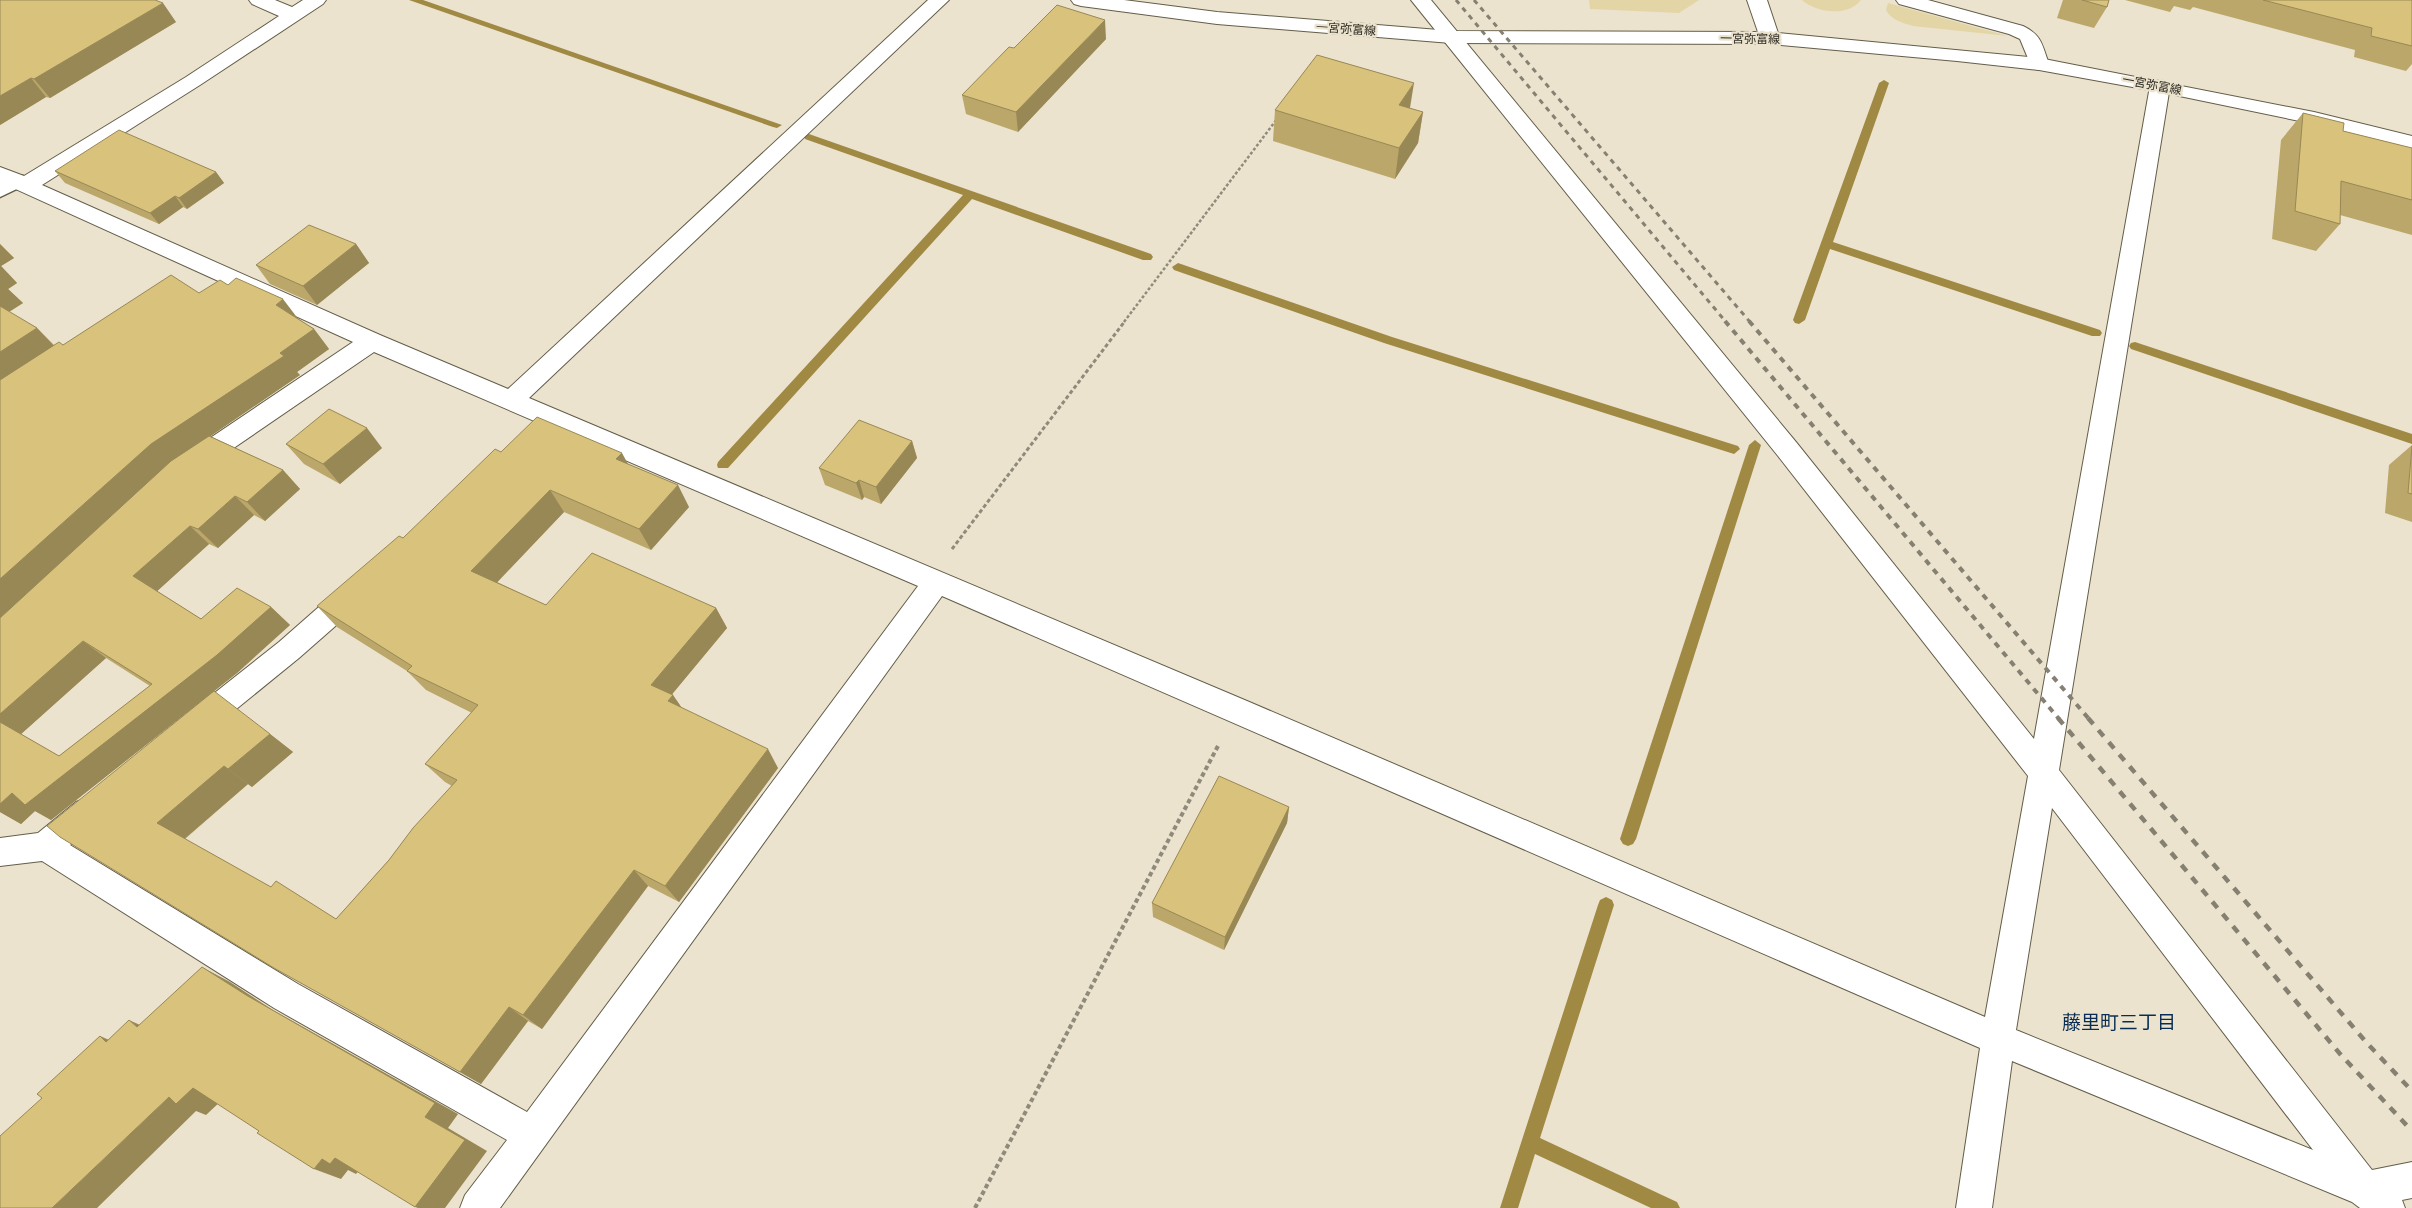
<svg xmlns="http://www.w3.org/2000/svg" width="2412" height="1208" viewBox="0 0 2412 1208" font-family="Figtree,'Noto Sans JP',sans-serif">
  <style>
    .green { fill: #e4d5a7 }
    .lines { fill: none; stroke-linecap: round; stroke-linejoin: round }
    .stream { fill: #a08943; fill-rule: evenodd }
    .lane-casing { stroke: #635d49; stroke-width: 3 }
    .street-casing { stroke: #635d49; stroke-width: 2 }
    .secondary-casing { stroke: #635d49; stroke-width: 2 }
    .path-far2 { stroke: #908a7b; stroke-width: 2.5; stroke-dasharray: 3 2; stroke-linecap: butt }
    .path-far1 { stroke: #908a7b; stroke-width: 3; stroke-dasharray: 4 2.5; stroke-linecap: butt }
    .path { stroke: #908a7b; stroke-width: 4; stroke-dasharray: 4.5 3; stroke-linecap: butt }
    .lane { fill: #fff; fill-rule: evenodd }
    .street { fill: #fff; fill-rule: evenodd }
    .secondary { fill: #fff; fill-rule: evenodd }
    .rail-far2 { stroke: #858071; stroke-width: 3; stroke-dasharray: 5 5; stroke-linecap: butt }
    .rail-far1 { stroke: #858071; stroke-width: 4; stroke-dasharray: 6 6; stroke-linecap: butt }
    .rail { stroke: #858071; stroke-width: 4.5; stroke-dasharray: 8 8; stroke-linecap: butt }
    .wall { fill: #bba76a; fill-rule: evenodd }
    .shaded-wall { fill: #988856 }
    .building { fill: #d9c27b; stroke: #988856 }
    .labels { text-anchor: middle; stroke-width: 4.5; stroke-linejoin: round; paint-order: stroke }
    .far-street-label { font-size: 12px; fill: #2d2a22; stroke: #ebe3cd }
    .near-neighbourhood-label { font-size: 19px; fill: #082c53; stroke: #ebe3cd }
  </style>
  <rect width="100%" height="100%" fill="#ebe3cd"/>
  <!-- green -->
  <g class="green">
    <path d="M1589,0H1699L1679,13L1590,9Z"/>
    <path d="M1802,0H1861C1848,17 1816,13 1802,0Z"/>
    <path d="M1888,3L2008,36L1913,26C1903,23 1891,20 1886,10Z"/>
  </g>
  <g class="lines">
    <!-- stream -->
    <g class="stream">
      <path d="M409,0H423L782,125L777,128L773,127Z"/>
      <path d="M1884,80L1889,83L1833,242L2100,330L2102,333L2100,336H2092L1830,249L1805,320L1799,324L1795,323L1793,320L1879,83Z"/>
      <path d="M809,134L1151,254L1153,257L1151,260H1143L972,199L728,468H718L717,465L718,462L963,195L805,139V135Z"/>
      <path d="M1178,263L1392,337L1738,446L1740,449L1734,454L1384,343L1174,270L1172,267Z"/>
      <path d="M2135,342L2412,434V444L2131,349L2129,346L2131,343Z"/>
      <path d="M1755,440L1761,445L1636,839L1633,844L1628,846L1623,844L1620,839L1749,445Z"/>
      <path d="M1606,897L1612,900L1614,905L1540,1138L1677,1202L1680,1208H1651L1535,1154L1518,1208H1500L1598,905L1600,900Z"/>
    </g>
    <defs>
      <path id="lane" d="M16,175L23,176L26,181L23,186L0,197V182Z"/>
      <g id="street">
        <path d="M249,0H275L292,7L303,0H326L323,4L200,85L42,185L380,335L508,389L928,0H949L529,398L1247,701L1985,1017L2028,776L1778,456L1411,0H1431L1796,442L2034,739L2150,86L2153,82L2160,80L2167,82L2170,86L2059,770L2372,1170L2412,1162V1198L2402,1200L2405,1208H2360L2352,1202L2012,1061L1992,1208H1956L1980,1048L942,596L500,1208H460L465,1195L507,1140L274,1008L42,861L0,866V838L38,833L76,802L87,798L98,802L102,812L98,822L70,845L298,984L527,1112L918,586L374,352L200,471L191,474L182,471L178,464L182,457L353,342L0,182V167L24,176L186,77L279,16L252,4ZM2052,808L2313,1150L2016,1030Z"/>
        <path d="M1896,0H1928L2023,26C2042,35 2042,45 2049,64L2046,68L2039,70L2032,68L2020,39L2009,34L1899,4Z"/>
        <path d="M355,581L365,584L369,592L365,600L299,658L208,732L198,736L188,732L183,723L188,714L279,642L345,584Z"/>
      </g>
      <path id="secondary" d="M1071,0H1124L1217,12L1451,31L1758,32L1747,0H1767L1778,33L2039,58L2314,112L2412,136V150L2314,124L2160,92L2039,70L1957,61L1770,44L1451,43L1217,24L1081,6L1074,4Z"/>
    </defs>
    <!-- lane casing -->
    <use href="#lane" class="lane-casing"/>
    <!-- street casing -->
    <use href="#street" class="street-casing"/>
    <!-- secondary casing -->
    <use href="#secondary" class="secondary-casing"/>
    <!-- path-far2 -->
    <path class="path-far2" d="M1124,322L1277,119"/>
    <!-- path-far1 -->
    <path class="path-far1" d="M952,549L1125,321"/>
    <!-- path -->
    <path class="path" d="M975,1208L1219,744"/>
    <!-- lane -->
    <use href="#lane" class="lane"/>
    <!-- street -->
    <use href="#street" class="street"/>
    <!-- secondary -->
    <use href="#secondary" class="secondary"/>
    <!-- rail-far2 -->
    <g class="rail-far2">
      <path d="M1456,0L1726,322"/>
      <path d="M1474,0L1750,322"/>
    </g>
    <!-- rail-far1 -->
    <g class="rail-far1">
      <path d="M1725,321L2059,719"/>
      <path d="M1749,321L2089,719"/>
    </g>
    <!-- rail -->
    <g class="rail">
      <path d="M2058,718L2341,1055L2412,1131"/>
      <path d="M2088,718L2366,1042L2412,1091"/>
    </g>
  </g>
  <!-- wall -->
  <g class="wall">
    <path d="M0,0L176,22L50,98L46,97L0,125Z"/>
    <path d="M2063,0H2109L2107,7L2094,28L2057,18Z"/>
    <path d="M2125,0H2412V64L2406,71L2354,57L2355,50L2193,7L2190,10L2174,6L2170,12Z"/>
    <path d="M1106,39L1018,132L966,114L962,95L1014,48Z"/>
    <path d="M1275,110L1423,112L1418,143L1395,179L1273,141Z"/>
    <path d="M2303,113L2343,131L2412,148V242V235L2340,215V224L2316,251L2272,239L2281,140Z"/>
    <path d="M55,171L216,172L224,183L187,209L183,207L159,224L65,183Z"/>
    <path d="M0,244L14,258L1,266L17,283L8,289L23,303L9,312L37,328L54,345H63L199,293L228,285L298,319L314,329L329,349L297,372L300,375L210,436L283,470L300,489L265,521L254,515L218,548L209,544L157,591L201,619L271,607L290,625L237,673L51,820L35,811L21,824L0,812ZM106,658L150,686L59,756L21,734Z"/>
    <path d="M356,244L369,263L317,305L270,284L256,265Z"/>
    <path d="M912,441L917,458L881,504L864,497L862,500L825,485L819,468Z"/>
    <path d="M286,444L382,448L340,484L304,464Z"/>
    <path d="M2412,445V522L2385,513L2389,465Z"/>
    <path d="M501,452L628,464L689,507L651,550L564,512L497,582L546,605L716,608L727,628L672,694L681,707L778,768L679,902L648,886L542,1029L528,1021L481,1084L299,982L60,837L270,734L293,752L252,787L248,784L185,839L271,887L336,919L389,860L452,786L445,782L425,764L472,713L426,690L407,671L337,627L317,606L403,538Z"/>
    <path d="M1289,807L1287,823L1224,950L1153,917L1152,903Z"/>
  </g>
  <!-- shaded-wall -->
  <g class="shaded-wall">
    <path d="M163,3L176,22L50,98L34,79Z"/>
    <path d="M1105,20L1106,39L1018,132L1016,112Z"/>
    <path d="M31,78L46,97L0,125V96Z"/>
    <path d="M1414,83L1409,114L1399,105Z"/>
    <path d="M1423,112L1418,143L1395,179L1399,148Z"/>
    <path d="M216,172L224,183L187,209L179,198Z"/>
    <path d="M175,196L183,207L159,224L150,213Z"/>
    <path d="M0,244L14,258L1,266L17,283L8,289L23,303L4,315L0,312Z"/>
    <path d="M356,244L369,263L317,305L303,286Z"/>
    <path d="M283,299L299,320L276,305Z"/>
    <path d="M37,328L56,348L0,385V352Z"/>
    <path d="M314,329L329,349L297,372L300,375L170,464L0,618V579L151,444Z"/>
    <path d="M367,428L382,448L340,484L323,464Z"/>
    <path d="M912,441L917,458L881,504L876,487Z"/>
    <path d="M622,453L634,475L616,459Z"/>
    <path d="M283,470L300,489L265,521L247,502Z"/>
    <path d="M859,480L864,497L862,500L856,483Z"/>
    <path d="M678,485L689,507L651,550L639,529Z"/>
    <path d="M550,490L564,512L488,592L471,571Z"/>
    <path d="M235,496L254,515L218,548L198,529Z"/>
    <path d="M190,526L209,544L154,594L133,576Z"/>
    <path d="M271,607L290,625L237,673L51,820L35,811L21,824L0,812V804L12,793Z"/>
    <path d="M716,608L727,628L664,704L651,685Z"/>
    <path d="M83,641L106,658L20,735L0,722V714Z"/>
    <path d="M673,695L686,714L668,701Z"/>
    <path d="M270,734L293,752L252,787L228,769Z"/>
    <path d="M768,749L778,768L679,902L665,886Z"/>
    <path d="M224,766L248,784L183,840L157,823Z"/>
    <path d="M1289,807L1287,823L1224,950L1225,937Z"/>
    <path d="M634,870L648,886L542,1029L523,1015Z"/>
    <path d="M202,967L230,982L273,1010L458,1114L448,1128L487,1151L445,1208H418L415,1207L246,995Z"/>
    <path d="M509,1007L528,1021L481,1084L460,1072Z"/>
    <path d="M129,1020L160,1034L137,1027Z"/>
    <path d="M100,1036L132,1050L106,1042Z"/>
    <path d="M193,1088L222,1100L206,1115L196,1111L97,1208H52L169,1097Z"/>
    <path d="M335,1158L361,1168L356,1174L348,1170L341,1179L314,1169L322,1159Z"/>
  </g>
  <!-- building -->
  <g class="building">
    <path d="M0,0H155L163,3L34,79L31,78L0,96Z"/>
    <path d="M2082,0H2109L2107,7Z"/>
    <path d="M2263,0H2412V46L2371,36L2372,28Z"/>
    <path d="M1057,5L1105,20L1016,112L962,95L1009,47L1014,48Z"/>
    <path d="M1317,55L1414,83L1399,105L1423,112L1399,148L1275,110Z"/>
    <path d="M2303,113L2344,123L2343,131L2412,148V200L2341,181L2340,224L2295,211Z"/>
    <path d="M119,130L216,172L179,198L175,196L150,213L55,171Z"/>
    <path d="M309,225L356,244L303,286L256,265Z"/>
    <path d="M171,275L199,293L220,280L228,285L236,278L283,299L276,305L314,329L280,353L284,356L151,444L0,579V380L59,342L63,345Z"/>
    <path d="M0,306L37,328L0,352Z"/>
    <path d="M329,409L367,428L323,464L286,444Z"/>
    <path d="M537,417L622,453L616,459L678,485L639,529L550,490L471,571L546,605L592,553L716,608L651,685L673,695L668,701L768,749L665,886L634,870L523,1015L509,1007L460,1072L274,968L60,837L47,826L214,691L270,734L228,769L224,766L157,823L271,887L276,881L336,919L389,860L413,828L457,780L425,764L478,705L407,671L412,666L317,606L399,536L403,538L491,453L495,449L501,452Z"/>
    <path d="M859,420L912,441L876,487L859,480L856,483L819,468Z"/>
    <path d="M209,436L283,470L247,502L235,496L198,529L190,526L133,576L201,619L237,588L271,607L217,655L25,805L12,793L0,804V722L59,756L152,684L83,641L0,714V618L171,461Z"/>
    <path d="M2412,446V494L2408,493Z"/>
    <path d="M1219,776L1289,807L1225,937L1152,903Z"/>
    <path d="M202,967L246,995L435,1103L425,1117L465,1140L415,1207L335,1158L330,1164L322,1159L314,1169L257,1133L259,1131L193,1088L176,1104L169,1097L52,1208H0V1136L42,1098L37,1094L100,1036L106,1042L129,1020L137,1027Z"/>
  </g>
  <g class="labels">
    <!-- far-street labels -->
    <g class="far-street-label">
      <text transform="translate(1346 29) rotate(4)" y="4">一宮弥富線</text>
      <text transform="translate(1750 39) rotate(1)" y="4">一宮弥富線</text>
      <text transform="translate(2152 85) rotate(11)" y="4">一宮弥富線</text>
    </g>
    <!-- near-neighbourhood labels -->
    <g class="near-neighbourhood-label">
      <text x="2119" y="1029">藤里町三丁目</text>
    </g>
  </g>
</svg>
